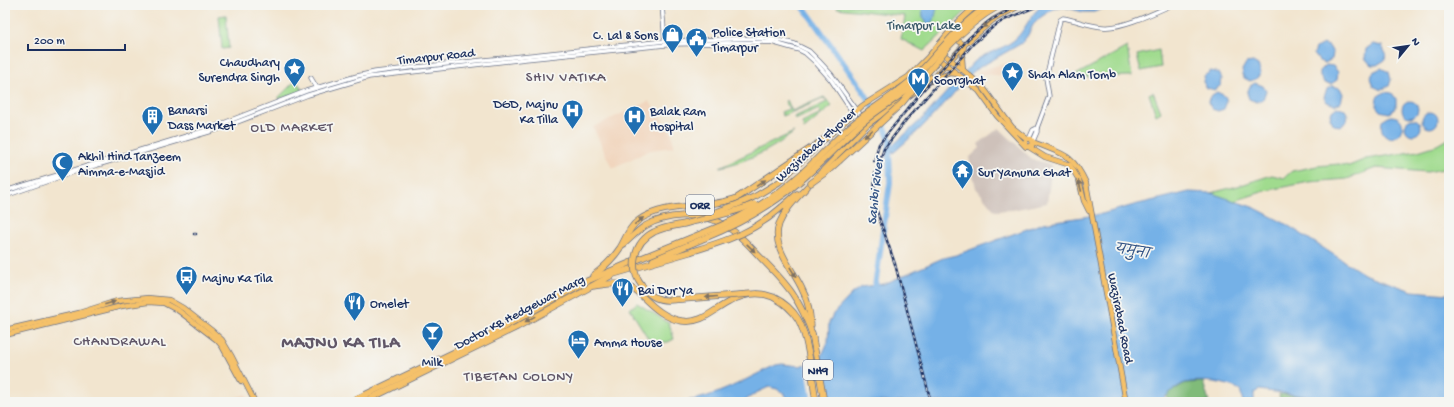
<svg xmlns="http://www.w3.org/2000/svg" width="1454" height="407" viewBox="0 0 1454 407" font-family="'Gochi Hand','Playpen Sans Deva',sans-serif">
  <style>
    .built { fill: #f1d5bd }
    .industrial { fill: #cec1ba }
    .green { fill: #a0db8e; stroke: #5e8576 }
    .forest { fill: #80bb79; stroke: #4e756c }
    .water { fill: #74b1e7; stroke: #4870a2 }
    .pier { fill: #f2e5cf }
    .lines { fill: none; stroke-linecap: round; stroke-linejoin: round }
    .canal { stroke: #74b1e7; stroke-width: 3.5 }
    .river { stroke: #74b1e7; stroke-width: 6 }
    .minor-casing { stroke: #666f86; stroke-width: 5 }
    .major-casing { stroke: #666f86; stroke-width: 6 }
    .highway-casing { stroke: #666f86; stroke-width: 7 }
    .minor { stroke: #fff; stroke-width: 3.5 }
    .major { stroke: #f5c16b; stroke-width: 4.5 }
    .highway { stroke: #f5c16b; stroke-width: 5.5 }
    .rail-casing { stroke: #1b2f5e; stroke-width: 2.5 }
    .rail { stroke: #f6f6f2; stroke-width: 1; stroke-dasharray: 3; stroke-linecap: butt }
    .highway-bridge-casing { stroke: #666f86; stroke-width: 7; stroke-linecap: butt }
    .highway-bridge { stroke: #f5c16b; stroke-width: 5.5 }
    .oneway { fill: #7d7164 }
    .labels { text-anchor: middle; stroke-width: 3.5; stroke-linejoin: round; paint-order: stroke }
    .shield { fill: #f6f6f2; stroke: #5d6b8a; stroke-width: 1 }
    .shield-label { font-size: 12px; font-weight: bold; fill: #1b2f5e }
    .park-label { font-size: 13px; fill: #3c5a6a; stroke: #f6f6f2 }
    .poi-label { font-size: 13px; fill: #1b2f5e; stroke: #f6f6f2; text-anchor: start }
    .street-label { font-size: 13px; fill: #1b2f5e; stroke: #f6f6f2 }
    .neighbourhood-label { font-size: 14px; letter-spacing: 1px; fill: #615768; stroke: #f6f6f2 }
    .water-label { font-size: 14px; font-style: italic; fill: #365687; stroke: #f6f6f2 }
    .district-label { font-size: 17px; font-weight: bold; letter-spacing: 1px; fill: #615768; stroke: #f6f6f2 }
  </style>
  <rect width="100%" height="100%" fill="#f6f6f2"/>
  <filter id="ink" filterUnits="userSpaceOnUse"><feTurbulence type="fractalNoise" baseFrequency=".025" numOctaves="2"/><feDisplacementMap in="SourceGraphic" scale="8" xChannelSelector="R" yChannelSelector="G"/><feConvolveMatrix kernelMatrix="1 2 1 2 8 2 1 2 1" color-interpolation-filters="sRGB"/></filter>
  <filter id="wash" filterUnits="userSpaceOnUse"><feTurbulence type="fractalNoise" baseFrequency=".012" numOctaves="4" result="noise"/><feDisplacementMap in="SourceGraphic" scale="16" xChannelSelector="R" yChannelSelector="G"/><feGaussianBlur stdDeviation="0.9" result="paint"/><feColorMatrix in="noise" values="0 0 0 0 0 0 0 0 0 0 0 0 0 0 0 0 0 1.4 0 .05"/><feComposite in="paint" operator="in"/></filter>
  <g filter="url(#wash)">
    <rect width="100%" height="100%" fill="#f2e5cf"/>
    <!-- built -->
    <g class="built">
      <path d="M1013,61V76L977,74L978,71Z"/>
      <path d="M649,101L670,130L674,144L673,147L651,150L612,168L593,127Z"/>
      <path d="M246,394L249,402H222Z"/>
    </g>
    <!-- industrial -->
    <path class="industrial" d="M999,128L1032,159L1052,165L1047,203L1012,210L995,211L976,188L969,158L980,148L978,144Z"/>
    <!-- green -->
    <g class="green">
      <path d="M838,5H975L963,14L924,51L901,39L905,16L837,8Z"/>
      <path d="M226,15L229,48L222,49L219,16Z"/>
      <path d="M1127,47L1132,76L1072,77Z"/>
      <path d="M1159,50L1161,67L1141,71L1137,55Z"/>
      <path d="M296,80L303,91L279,99L278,98Z"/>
      <path d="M1153,92L1161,112L1156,115L1149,94Z"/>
      <path d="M824,97L832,106L804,129L802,123L821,114L819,109L795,120L794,117L827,102L825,98L783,116L781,112L789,109L785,101L787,100L792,111Z"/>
      <path d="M794,132C791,135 786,138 782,141C763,154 743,162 720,167Z"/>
      <path d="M1449,138V168L1427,172L1376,168L1347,179L1309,182L1265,191L1234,201L1211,193L1238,186L1272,175L1284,178L1292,171L1317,166L1339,164L1349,166L1366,159L1418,151L1437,145Z"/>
      <path d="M637,303L669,323L674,339L668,342L651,343L630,309Z"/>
    </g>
    <!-- forest -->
    <g class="forest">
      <path d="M1203,382L1209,402H1167V394L1185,383Z"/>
      <path d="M1279,394L1313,397L1328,402H1280Z"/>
    </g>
    <!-- water -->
    <g class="water">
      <path d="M922,5H938C935,12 936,23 927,24L923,17Z"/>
      <path d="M1043,5H1113L1094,12H1083L1064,7L1053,9L1041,17L1033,25L1028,35L1022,43L973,71L947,101L918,131L893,153L892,148L893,145L922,119L974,62C986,52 1001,50 1013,41C1026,31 1029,14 1043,5Z"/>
      <path d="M1323,44L1329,46L1333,53L1332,59L1325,63L1319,61L1314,54L1316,48Z"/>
      <path d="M1373,44L1382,46L1386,54L1385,60L1377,65H1371L1365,58L1366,49Z"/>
      <path d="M1253,62L1258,65L1261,73L1256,79L1250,81L1244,78L1242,70L1246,63Z"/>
      <path d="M1326,65L1333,66L1338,72L1337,80L1331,84L1325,83L1320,77V71Z"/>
      <path d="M1381,68L1389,72L1391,80L1389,86L1381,90L1373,86L1370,78L1373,72Z"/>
      <path d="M1211,71L1219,73L1222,79L1221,85L1215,90L1207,88L1203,82L1204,76Z"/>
      <path d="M1255,83L1263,86L1266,91L1263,99L1257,102L1249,99L1247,93L1250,86Z"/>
      <path d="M1332,86L1340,88L1343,94L1341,102L1335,105L1327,102L1324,97L1327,89Z"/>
      <path d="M1217,92L1225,96L1227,101L1224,109L1218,111L1212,109L1208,102L1212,95Z"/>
      <path d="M1384,92L1392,93L1396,99V108L1389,113L1380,111L1376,106L1377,97Z"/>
      <circle cx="1410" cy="109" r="8"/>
      <path d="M1337,107L1345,110L1348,115L1347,121L1341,126L1334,125L1330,118L1332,111Z"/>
      <circle cx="1430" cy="120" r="8"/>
      <path d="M1390,116C1414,116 1398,148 1384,134C1381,130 1381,126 1382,121Z"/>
      <circle cx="1413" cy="127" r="8"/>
      <path d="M1189,192L1211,193L1255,208L1284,223L1364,274L1412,291L1449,294V402H1328L1313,397L1259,390L1254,393V402H1243L1240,390C1227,382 1200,379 1185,383C1176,386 1167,395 1160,402H789L783,393L777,389L769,387L756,393L743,402H654C669,401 683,402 697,399C724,393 751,376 776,365L782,364L800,366L815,360L823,353L828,342L829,323L833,314L853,293L862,287L884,284L943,258L956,255L1043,223L1102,214L1134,205Z"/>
    </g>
    <!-- pier -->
    <path class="pier" d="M820,353L829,402H812L805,362L814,359Z"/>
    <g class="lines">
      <!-- canal -->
      <path class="canal" d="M889,150L896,145"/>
      <!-- river -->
      <path class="river" d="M802,5L862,89L883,122L890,141L889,150L890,183L874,293"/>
    </g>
  </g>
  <g filter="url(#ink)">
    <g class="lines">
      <defs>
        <g id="minor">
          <path d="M662,5L665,42"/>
          <path d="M311,78L317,88"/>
          <path d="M1029,139L1033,130L1037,128"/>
          <path d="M1033,141L1037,132V128L1049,96L1046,78L1060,20L1063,18C1076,20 1089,26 1103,27C1121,29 1154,13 1172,5"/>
          <path d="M5,191L203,131L306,91L357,76L375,72L417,67L665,41L761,38L783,41L795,44L809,51L819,61L831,74L862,117"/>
          <path d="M5,196L77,171L219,129L308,95L369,77L526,59L676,44L771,42L799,50L805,53L816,63L831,80L859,122"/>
        </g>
        <g id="major">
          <path d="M954,37L964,45L962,58L963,70"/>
          <path d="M940,51L982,86L1012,127L1027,139"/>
          <path d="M937,58L979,91L997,116L1026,147L1032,146L1033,142L1031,139H1027L1025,142V144"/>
          <path d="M926,71L932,80L950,73L958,74"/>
          <path d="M909,96L932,80L964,45L993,20L1021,5"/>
          <path d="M826,138L862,106L908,77L928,57L957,23L970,11L979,5"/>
          <path d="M1033,142C1061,154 1072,152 1086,183L1126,402"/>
          <path d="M1029,147L1045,157L1070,165L1079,180L1084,201L1089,211"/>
          <path d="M816,177L867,125L902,100"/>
          <path d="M5,330L79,313L117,301L148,298L169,300L183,308L211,330L222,340L232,357L255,402"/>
          <path d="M5,335L122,306L148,302L164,303L179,311L217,340L222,346L241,381"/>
        </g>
        <g id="highway">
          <path d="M811,183L829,170L839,161"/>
          <path d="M807,187C797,198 785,209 779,224C771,247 793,269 802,289C808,300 810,313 811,325"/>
          <path d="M756,196L779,182L813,150"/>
          <path d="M782,207L797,194"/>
          <path d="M624,244C631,238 637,231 645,226C666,214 699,212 721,223C736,231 749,245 760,257C787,284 801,300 813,337"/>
          <path d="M653,260L705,238"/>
          <path d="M593,276C603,268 613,259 620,248C626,238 629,227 639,220C667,201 706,210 737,198L826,138"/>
          <path d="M594,286C603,285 615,282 624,285C631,286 636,291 642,296C653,307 666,319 682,321C702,324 713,310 729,302C743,294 758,291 773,297C783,302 792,309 798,319C809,338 812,379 816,402"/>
          <path d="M812,333L824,402"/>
          <path d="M350,402L482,339L587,281L639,259L703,233"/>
          <path d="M363,402L517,327L614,274L690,252"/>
        </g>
      </defs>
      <!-- minor casing -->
      <use href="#minor" class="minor-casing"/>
      <!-- major casing -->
      <use href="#major" class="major-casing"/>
      <!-- highway casing -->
      <use href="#highway" class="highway-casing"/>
      <!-- minor -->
      <use href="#minor" class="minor"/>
      <!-- major -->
      <use href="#major" class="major"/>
      <!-- highway -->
      <use href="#highway" class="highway"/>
      <defs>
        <g id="rail">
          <path d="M874,161L879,144L918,96L969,38L989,21L1019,5"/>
          <path d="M194,234H196"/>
          <path d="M931,402L895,264L874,203L875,174L884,149L906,120L974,43L993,27L1004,20L1040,5"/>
        </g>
      </defs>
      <!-- rail casing -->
      <use href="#rail" class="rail-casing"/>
      <!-- rail -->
      <use href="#rail" class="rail"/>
      <defs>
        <g id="highway-bridge">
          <path d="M839,161L902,103L915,87"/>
          <path d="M708,215L738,204L756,196"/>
          <path d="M703,233C738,220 773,199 801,174C819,158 835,139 853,124C873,107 897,94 916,76C940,52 960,22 990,5"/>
          <path d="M705,238C739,224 770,207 798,183C821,164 840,142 862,123C882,106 904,95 923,77C933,68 941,55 950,45C964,30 979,17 997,7"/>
          <path d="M690,252C728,240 751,234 782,207"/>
          <path d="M750,294L671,300C659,301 649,296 642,286C628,268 634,242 654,232C663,227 674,226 684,224C707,218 732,214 754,204"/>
        </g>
      </defs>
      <!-- highway-bridge casing -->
      <use href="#highway-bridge" class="highway-bridge-casing"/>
      <!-- highway-bridge -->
      <use href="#highway-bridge" class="highway-bridge"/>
    </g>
    <!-- one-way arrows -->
    <defs><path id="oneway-solid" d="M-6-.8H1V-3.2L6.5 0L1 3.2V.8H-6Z"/></defs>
    <g class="oneway">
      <use href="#oneway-solid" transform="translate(987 24) rotate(140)"/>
      <use href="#oneway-solid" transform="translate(868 134) rotate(138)"/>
      <use href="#oneway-solid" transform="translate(761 183) rotate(-34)"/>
      <use href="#oneway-solid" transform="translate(1080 186) rotate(-105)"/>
      <use href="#oneway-solid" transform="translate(639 221) rotate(-37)"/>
      <use href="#oneway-solid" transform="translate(751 248) rotate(44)"/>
      <use href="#oneway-solid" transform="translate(793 272) rotate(59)"/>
      <use href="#oneway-solid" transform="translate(711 297) rotate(175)"/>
      <use href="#oneway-solid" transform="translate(110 303) rotate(-18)"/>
      <use href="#oneway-solid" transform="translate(530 319) rotate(151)"/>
    </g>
  </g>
  <!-- icons -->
  <defs>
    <symbol id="shop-pin" viewBox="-11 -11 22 30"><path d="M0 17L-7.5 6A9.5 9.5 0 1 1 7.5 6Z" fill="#1f6fb2" stroke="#f6f6f2"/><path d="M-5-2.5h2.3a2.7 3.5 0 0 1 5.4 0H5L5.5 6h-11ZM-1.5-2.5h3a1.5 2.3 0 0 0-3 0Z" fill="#fff"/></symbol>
    <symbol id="civic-pin" viewBox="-11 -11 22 30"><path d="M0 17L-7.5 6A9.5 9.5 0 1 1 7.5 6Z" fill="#1f6fb2" stroke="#f6f6f2"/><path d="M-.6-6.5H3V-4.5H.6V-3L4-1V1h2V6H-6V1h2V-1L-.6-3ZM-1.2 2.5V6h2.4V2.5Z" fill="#fff"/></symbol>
    <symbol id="sight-pin" viewBox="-11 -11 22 30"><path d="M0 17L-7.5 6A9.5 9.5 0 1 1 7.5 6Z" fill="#1f6fb2" stroke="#f6f6f2"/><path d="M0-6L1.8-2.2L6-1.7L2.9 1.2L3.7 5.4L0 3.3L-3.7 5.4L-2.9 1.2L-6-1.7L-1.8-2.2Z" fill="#fff"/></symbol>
    <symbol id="metro-pin" viewBox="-11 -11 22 30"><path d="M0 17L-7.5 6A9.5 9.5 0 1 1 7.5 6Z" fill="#1f6fb2" stroke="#f6f6f2"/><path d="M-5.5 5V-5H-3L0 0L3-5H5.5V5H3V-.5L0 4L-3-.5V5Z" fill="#fff"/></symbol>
    <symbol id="hospital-pin" viewBox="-11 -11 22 30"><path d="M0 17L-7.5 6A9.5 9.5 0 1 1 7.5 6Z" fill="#1f6fb2" stroke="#f6f6f2"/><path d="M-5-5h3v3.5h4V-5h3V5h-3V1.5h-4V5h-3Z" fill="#fff"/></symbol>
    <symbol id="building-pin" viewBox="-11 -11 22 30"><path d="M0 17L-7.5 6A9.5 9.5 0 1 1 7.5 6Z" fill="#1f6fb2" stroke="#f6f6f2"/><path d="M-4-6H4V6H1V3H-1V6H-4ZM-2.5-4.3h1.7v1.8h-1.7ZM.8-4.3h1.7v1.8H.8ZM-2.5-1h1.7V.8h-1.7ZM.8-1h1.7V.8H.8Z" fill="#fff"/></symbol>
    <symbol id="mosque-pin" viewBox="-11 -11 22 30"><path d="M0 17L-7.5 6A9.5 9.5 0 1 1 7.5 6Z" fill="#1f6fb2" stroke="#f6f6f2"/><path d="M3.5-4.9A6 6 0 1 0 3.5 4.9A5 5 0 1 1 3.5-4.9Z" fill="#fff"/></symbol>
    <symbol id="temple-pin" viewBox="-11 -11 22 30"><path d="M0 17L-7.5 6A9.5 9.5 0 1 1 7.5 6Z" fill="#1f6fb2" stroke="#f6f6f2"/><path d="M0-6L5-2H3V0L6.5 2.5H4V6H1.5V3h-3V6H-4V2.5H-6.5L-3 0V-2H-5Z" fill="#fff"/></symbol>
    <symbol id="bus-pin" viewBox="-11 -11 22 30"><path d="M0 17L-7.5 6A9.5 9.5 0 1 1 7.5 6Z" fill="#1f6fb2" stroke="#f6f6f2"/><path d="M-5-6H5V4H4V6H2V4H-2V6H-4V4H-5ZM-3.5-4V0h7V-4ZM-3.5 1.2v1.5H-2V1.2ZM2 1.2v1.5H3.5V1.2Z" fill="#fff"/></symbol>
    <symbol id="restaurant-pin" viewBox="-11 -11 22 30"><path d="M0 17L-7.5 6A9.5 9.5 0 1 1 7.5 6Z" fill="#1f6fb2" stroke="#f6f6f2"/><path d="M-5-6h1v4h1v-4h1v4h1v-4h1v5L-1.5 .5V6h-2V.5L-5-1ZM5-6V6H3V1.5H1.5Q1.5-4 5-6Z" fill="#fff"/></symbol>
    <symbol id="bar-pin" viewBox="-11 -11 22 30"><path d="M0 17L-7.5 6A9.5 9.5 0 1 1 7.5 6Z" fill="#1f6fb2" stroke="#f6f6f2"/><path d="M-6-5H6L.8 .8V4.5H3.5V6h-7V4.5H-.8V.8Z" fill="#fff"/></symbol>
    <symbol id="hotel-pin" viewBox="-11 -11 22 30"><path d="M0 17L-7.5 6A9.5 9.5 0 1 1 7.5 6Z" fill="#1f6fb2" stroke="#f6f6f2"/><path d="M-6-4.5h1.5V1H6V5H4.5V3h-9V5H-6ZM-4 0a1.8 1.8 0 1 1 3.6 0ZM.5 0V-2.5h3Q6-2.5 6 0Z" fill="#fff"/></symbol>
  </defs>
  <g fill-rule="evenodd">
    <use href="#shop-pin" x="660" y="22" width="25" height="34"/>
    <use href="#civic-pin" x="684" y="26" width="25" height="34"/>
    <use href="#sight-pin" x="282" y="56" width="25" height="34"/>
    <use href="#sight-pin" x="1000" y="60" width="25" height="34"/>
    <use href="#metro-pin" x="906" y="66" width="25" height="34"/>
    <use href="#hospital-pin" x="560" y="98" width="25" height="34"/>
    <use href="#building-pin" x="140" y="104" width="25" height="34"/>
    <use href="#hospital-pin" x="622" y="104" width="25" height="34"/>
    <use href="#mosque-pin" x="50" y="150" width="25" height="34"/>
    <use href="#temple-pin" x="950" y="158" width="25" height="34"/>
    <use href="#bus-pin" x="174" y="264" width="25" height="34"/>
    <use href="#restaurant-pin" x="610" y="276" width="25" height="34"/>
    <use href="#restaurant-pin" x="342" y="290" width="25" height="34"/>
    <use href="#bar-pin" x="420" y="320" width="25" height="34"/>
    <use href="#hotel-pin" x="566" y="328" width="25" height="34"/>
  </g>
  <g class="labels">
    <!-- shield labels -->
    <g class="shield">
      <rect x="686" y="195" width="28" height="20" rx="3"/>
      <rect x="803" y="360" width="30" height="20" rx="3"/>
    </g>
    <g class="shield-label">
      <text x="700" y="209">ORR</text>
      <text x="818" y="374">NH9</text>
    </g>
    <!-- park labels -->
    <g class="park-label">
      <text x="924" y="29">Timarpur Lake</text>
    </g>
    <!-- poi labels -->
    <g class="poi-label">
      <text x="712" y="36">Police Station<tspan x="712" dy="15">Timarpur</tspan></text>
      <text x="658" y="39" text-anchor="end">C. Lal &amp; Sons</text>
      <text x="280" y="66" text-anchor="end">Chaudhary<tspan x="280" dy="15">Surendra Singh</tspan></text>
      <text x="1028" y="78">Shah Alam Tomb</text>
      <text x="934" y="84">Soorghat</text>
      <text x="558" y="108" text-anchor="end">DGD, Majnu<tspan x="558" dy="15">Ka Tilla</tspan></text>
      <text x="168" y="114">Banarsi<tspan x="168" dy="15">Dass Market</tspan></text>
      <text x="650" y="115">Balak Ram<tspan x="650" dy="15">Hospital</tspan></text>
      <text x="78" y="160">Akhil Hind Tanzeem<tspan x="78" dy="15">Aimma-e-Masjid</tspan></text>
      <text x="978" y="176">Sur Yamuna Ghat</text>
      <text x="202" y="282">Majnu Ka Tila</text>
      <text x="638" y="294">Bai Dur Ya</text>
      <text x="370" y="307">Omelet</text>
      <text x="594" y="346">Amma House</text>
      <text x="432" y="366" text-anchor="middle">Milk</text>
    </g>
    <!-- street labels -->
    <g class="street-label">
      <text transform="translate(436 55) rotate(-6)" y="5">Timarpur Road</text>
      <text transform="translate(815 144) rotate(-42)" y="5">Wazirabad Flyover</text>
      <text transform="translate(519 311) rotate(-28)" y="5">Doctor KB Hedgewar Marg</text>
      <text transform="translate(1122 318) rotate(79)" y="5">Wazirabad Road</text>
    </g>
    <!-- neighbourhood labels -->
    <g class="neighbourhood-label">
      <text x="566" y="81">SHIV VATIKA</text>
      <text x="292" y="131">OLD MARKET</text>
      <text x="120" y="345">CHANDRAWAL</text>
      <text x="519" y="380">TIBETAN COLONY</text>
    </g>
    <!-- water labels -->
    <g class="water-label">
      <text transform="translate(874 191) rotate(-84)" y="5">Sahibi River</text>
      <text transform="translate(1132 250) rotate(9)" y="5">यमुना</text>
    </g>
    <!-- district labels -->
    <g class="district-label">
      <text x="341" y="347">MAJNU KA TILA</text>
    </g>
  </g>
  <!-- margin -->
  <rect width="1454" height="407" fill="none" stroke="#f6f6f2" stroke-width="20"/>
  <!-- north arrow -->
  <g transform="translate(1408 46) rotate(61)" stroke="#f6f6f2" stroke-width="3" paint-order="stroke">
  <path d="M0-3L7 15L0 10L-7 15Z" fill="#1b2f5e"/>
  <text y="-6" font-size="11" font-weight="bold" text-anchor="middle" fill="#1b2f5e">N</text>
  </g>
  <!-- scale -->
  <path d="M28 44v6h97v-6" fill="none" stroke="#1b2f5e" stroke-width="2"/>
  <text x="34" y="44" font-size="12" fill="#1b2f5e" stroke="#f6f6f2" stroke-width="3" paint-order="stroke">200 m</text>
</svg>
